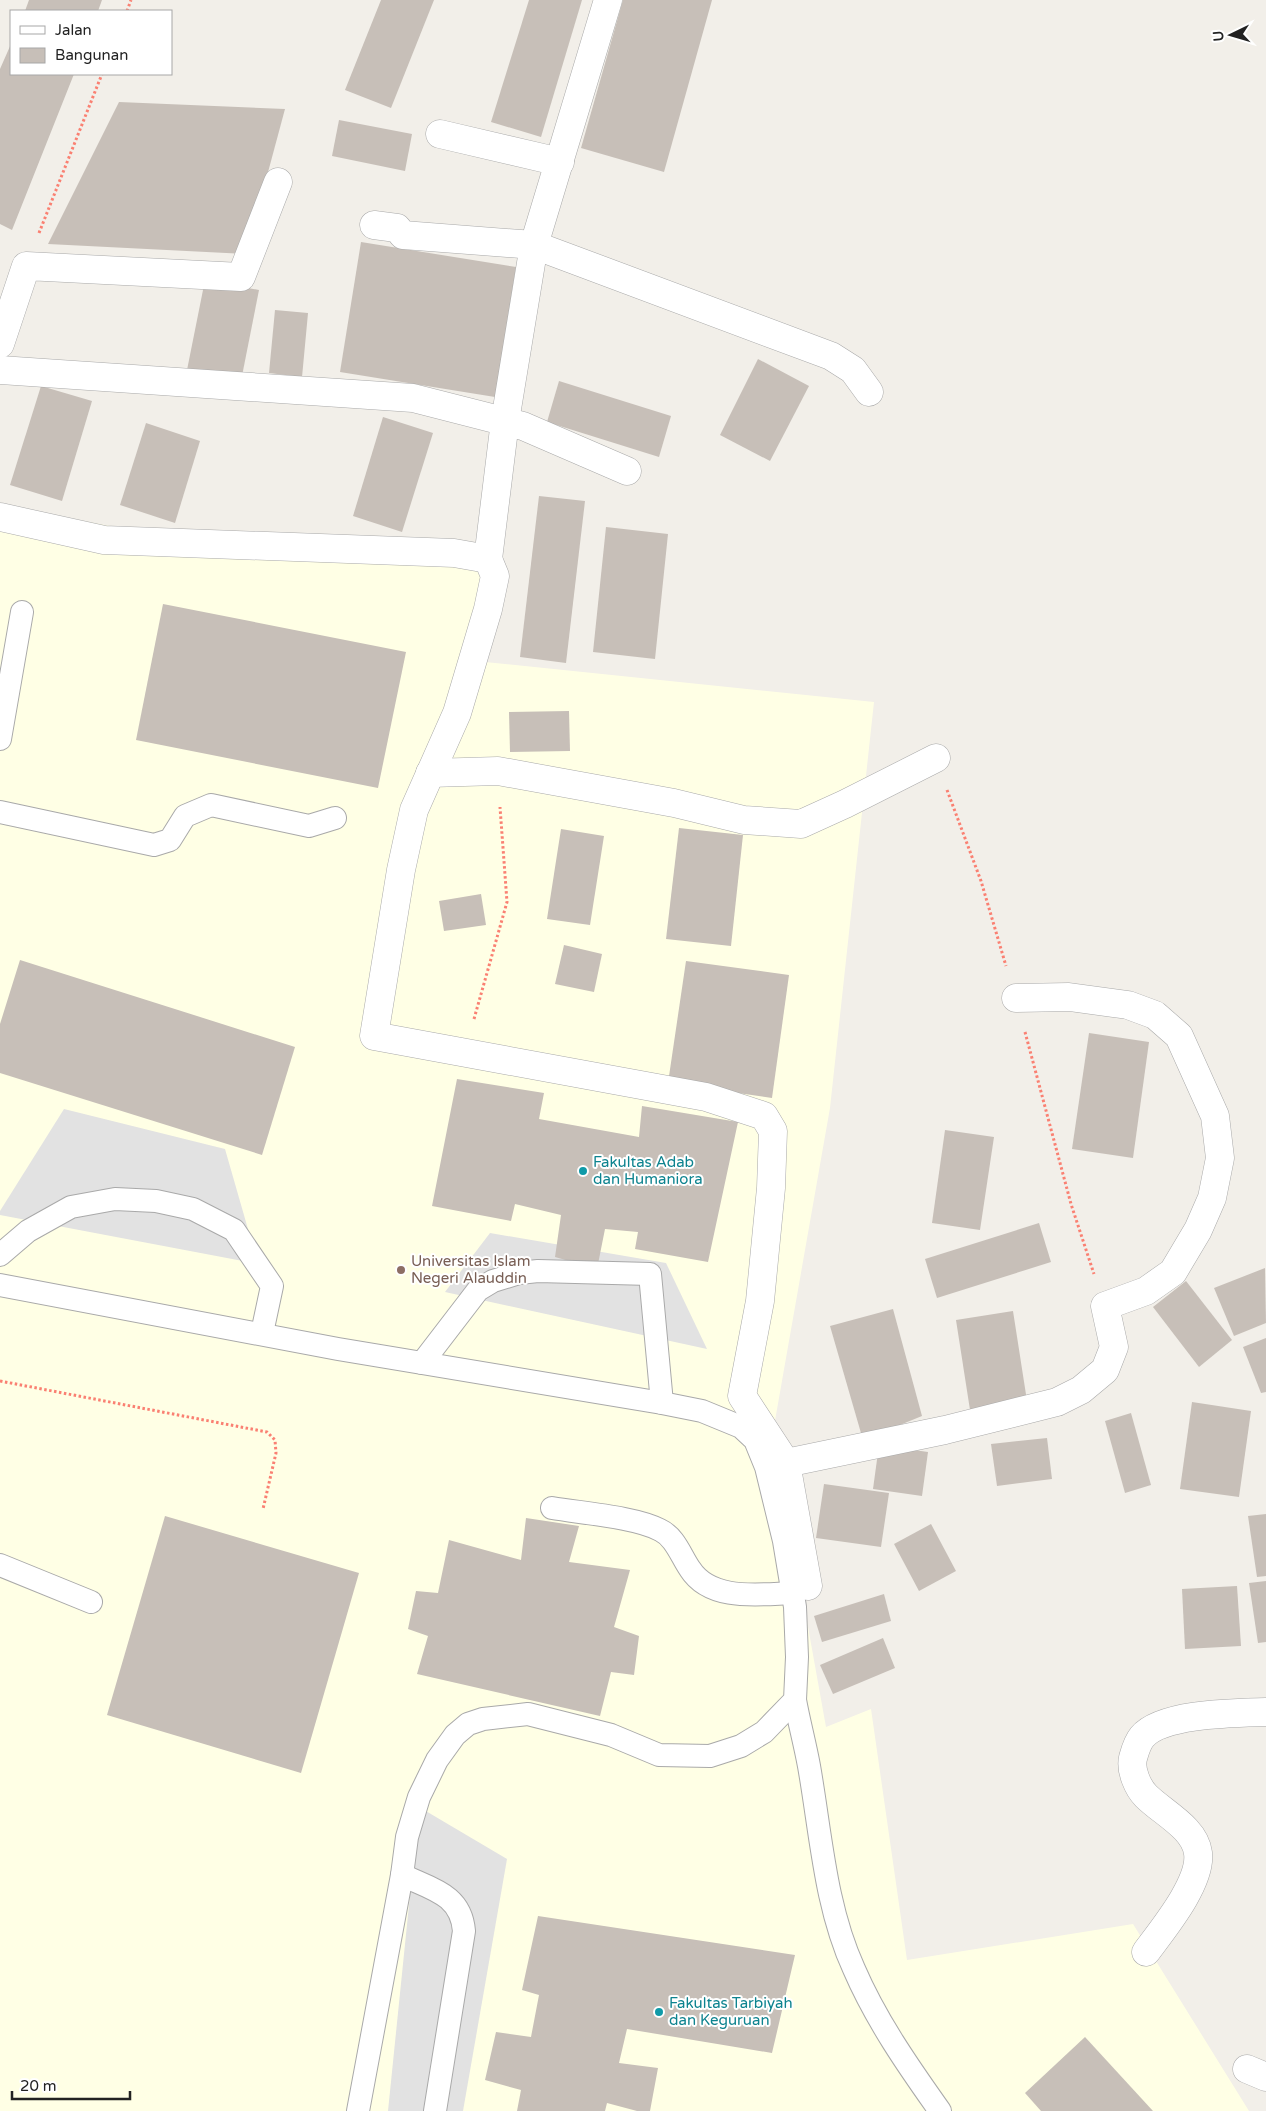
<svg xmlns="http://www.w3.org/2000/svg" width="1266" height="2111" viewBox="0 0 1266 2111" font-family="'Varela Round',sans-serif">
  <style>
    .education { fill: #ffffe5 }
    .parking { fill: #e2e2e2 }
    .building { fill: #c7bfb8 }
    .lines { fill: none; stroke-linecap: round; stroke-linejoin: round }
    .lane-casing { stroke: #a9a9a9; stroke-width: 24 }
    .street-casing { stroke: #a9a9a9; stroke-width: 29 }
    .path { stroke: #fa8072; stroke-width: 3; stroke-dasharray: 2.5 2.5; stroke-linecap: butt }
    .lane { stroke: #fff; stroke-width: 22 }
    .street { stroke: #fff; stroke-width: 28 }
    .culture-dot { fill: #0f9aa8; stroke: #fff; stroke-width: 2 }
    .education-dot { fill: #8d6e63; stroke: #fff; stroke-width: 2 }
    .labels { text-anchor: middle; stroke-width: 4; stroke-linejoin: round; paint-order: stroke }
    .culture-label { font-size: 15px; fill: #0d838f; stroke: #fff; text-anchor: start }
    .education-label { font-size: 15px; fill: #785e54; stroke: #fff; text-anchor: start }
  </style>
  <rect width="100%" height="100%" fill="#f2efe9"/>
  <!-- education -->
  <path class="education" d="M0,505L116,527L503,546L485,662L874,702L830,1108L773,1432L826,1727L871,1709L907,1960L1133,1924L1249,2111H0Z"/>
  <!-- parking -->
  <g class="parking">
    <path d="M64,1109L225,1149L258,1264L0,1215V1211Z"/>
    <path d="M490,1233L666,1263L707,1349L445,1292Z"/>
    <path d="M419,1807L507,1859L463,2111H388Z"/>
  </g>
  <!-- building -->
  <g class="building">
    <path d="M29,0H102L98,11H25Z"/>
    <path d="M381,0H434L391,108L345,90Z"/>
    <path d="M529,0H582L541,137L491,122Z"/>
    <path d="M623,0H712L664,172L581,148Z"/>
    <path d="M11,44V74H74L12,230L0,224V69Z"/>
    <path d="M119,102L285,109L246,254L48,244Z"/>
    <path d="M339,120L412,134L405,171L332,156Z"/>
    <path d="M361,242L516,267L495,397L340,372Z"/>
    <path d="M205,280L259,290L240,386L186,375Z"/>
    <path d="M275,310L308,313L302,377L269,373Z"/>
    <path d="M758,359L809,386L770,461L720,435Z"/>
    <path d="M559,381L671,416L659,457L547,422Z"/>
    <path d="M41,386L92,401L62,501L10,485Z"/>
    <path d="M383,417L433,433L402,532L353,516Z"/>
    <path d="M146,423L200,441L175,523L120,505Z"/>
    <path d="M539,496L585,501L566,663L520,657Z"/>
    <path d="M606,527L668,534L655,659L593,652Z"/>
    <path d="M163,604L406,652L378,788L136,740Z"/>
    <path d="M569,711L570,751L510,752L509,712Z"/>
    <path d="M679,828L743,835L731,946L666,939Z"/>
    <path d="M561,829L604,836L590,925L547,919Z"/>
    <path d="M481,894L486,925L444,931L439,901Z"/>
    <path d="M564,945L602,954L594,992L555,984Z"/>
    <path d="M20,960L295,1047L262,1155L0,1073V1024Z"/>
    <path d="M686,961L789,975L772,1098L668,1083Z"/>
    <path d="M1089,1033L1149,1042L1133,1158L1072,1149Z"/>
    <path d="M457,1079L544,1093L539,1119L639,1137L642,1106L738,1122L708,1262L635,1249L638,1232L605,1229L597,1269L555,1257L561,1215L515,1204L511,1221L432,1206Z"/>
    <path d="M945,1130L994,1137L980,1230L932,1223Z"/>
    <path d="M1039,1223L1051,1262L937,1298L925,1259Z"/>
    <path d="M1265,1268L1266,1323L1234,1336L1214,1288Z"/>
    <path d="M1186,1281L1232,1340L1199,1367L1153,1307Z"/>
    <path d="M893,1309L922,1416L863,1440L830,1326Z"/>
    <path d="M1013,1311L1027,1401L970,1410L956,1320Z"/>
    <path d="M1266,1338V1392L1261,1393L1243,1347Z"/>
    <path d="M1192,1402L1251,1411L1239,1497L1180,1489Z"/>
    <path d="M1131,1413L1151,1485L1125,1493L1105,1421Z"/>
    <path d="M1047,1438L1052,1479L997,1486L991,1444Z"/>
    <path d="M879,1445L928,1452L922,1496L873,1489Z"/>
    <path d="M824,1484L889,1493L881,1547L816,1538Z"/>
    <path d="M1266,1514V1576L1257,1577L1248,1516Z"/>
    <path d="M165,1516L359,1573L301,1773L107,1715Z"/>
    <path d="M526,1518L579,1526L569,1562L630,1570L614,1627L639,1636L634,1675L611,1672L600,1716L417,1674L428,1636L408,1629L416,1591L438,1593L449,1540L521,1560Z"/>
    <path d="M931,1524L956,1571L919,1591L894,1544Z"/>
    <path d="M1266,1581V1642L1258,1643L1249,1583Z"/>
    <path d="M1237,1586L1241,1646L1185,1649L1182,1589Z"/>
    <path d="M884,1594L891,1621L822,1642L814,1616Z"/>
    <path d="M883,1638L895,1668L833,1694L820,1665Z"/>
    <path d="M538,1916L795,1955L772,2053L627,2029L619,2063L658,2068L650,2111H637L607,2103L605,2111H517L521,2090L485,2080L496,2032L531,2037L539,1995L522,1990Z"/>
    <path d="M1085,2037L1153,2111H1041L1025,2093Z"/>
  </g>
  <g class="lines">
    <defs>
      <g id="lane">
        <path d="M0,739L22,612"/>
        <path d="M0,812L154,845L170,840L185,816L211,805L309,826L335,818"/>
        <path d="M0,1255L28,1231L71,1207L115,1199L156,1201L193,1209L234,1230L272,1286L262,1333"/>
        <path d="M0,1285L338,1349L662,1403L702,1411L741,1427L755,1440L766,1467L784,1541L795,1607L797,1657L795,1700L764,1732L741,1746L710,1756L659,1755L611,1735L528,1714L483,1719L468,1724L455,1735L437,1760L419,1797L407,1837L402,1875L358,2111"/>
        <path d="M422,1363L478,1290L493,1281L519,1273L538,1271L650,1274L662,1403"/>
        <path d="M552,1508C581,1513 636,1517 660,1530C675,1537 681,1556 690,1569C711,1602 760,1594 793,1593"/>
        <path d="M0,1565L91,1602"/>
        <path d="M795,1700C799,1722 805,1744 809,1766C821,1834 825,1906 854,1969C876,2020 908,2066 940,2111"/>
        <path d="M402,1875C431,1889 461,1894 464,1931L435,2111"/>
      </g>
      <g id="street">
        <path d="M440,134L560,162"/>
        <path d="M374,225L397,228L403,235L534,245L831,356L853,370L869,392"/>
        <path d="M0,344L26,266L241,277L278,182"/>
        <path d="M0,370L413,398L523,426L627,471"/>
        <path d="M0,517L104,540L454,553L488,559L495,576L488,609L457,713L414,810L401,870L374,1036L706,1097L764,1116L773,1131L771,1188L760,1301L742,1396L786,1463L808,1586"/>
        <path d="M488,559L505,421L534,245L608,0"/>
        <path d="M430,773L498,771L674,803L744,820L801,824L845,804L936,758"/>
        <path d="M786,1463L945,1430L1057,1402L1081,1390L1105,1370L1114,1347L1105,1306L1146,1291L1173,1272L1198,1230L1212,1198L1220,1158L1215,1116L1179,1036L1155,1015L1128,1005L1069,997L1016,998"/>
        <path d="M1146,1952C1163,1929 1202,1882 1198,1853C1195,1828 1163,1813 1146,1796C1138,1788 1130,1770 1133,1758C1135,1751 1137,1743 1142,1737C1162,1713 1236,1713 1266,1712"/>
        <path d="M1247,2069L1266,2077"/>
      </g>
    </defs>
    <!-- lane casing -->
    <use href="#lane" class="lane-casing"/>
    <!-- street casing -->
    <use href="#street" class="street-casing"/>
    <!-- path -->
    <g class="path">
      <path d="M127,11L131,0"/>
      <path d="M39,233L102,74"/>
      <path d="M947,790L981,881L1006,966"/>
      <path d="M474,1019L507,902L500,807"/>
      <path d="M1025,1032L1071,1204L1094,1274"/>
      <path d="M0,1381L267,1432L275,1440L276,1453L263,1509"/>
    </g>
    <!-- lane -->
    <use href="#lane" class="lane"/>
    <!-- street -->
    <use href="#street" class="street"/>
  </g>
  <!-- markers -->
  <g class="culture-dot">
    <circle cx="583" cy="1171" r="5"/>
    <circle cx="659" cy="2012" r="5"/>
  </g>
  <circle class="education-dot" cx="401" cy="1270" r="5"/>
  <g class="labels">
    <!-- culture labels -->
    <g class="culture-label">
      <text x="593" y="1167">Fakultas Adab<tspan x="593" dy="17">dan Humaniora</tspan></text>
      <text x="669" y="2008">Fakultas Tarbiyah<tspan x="669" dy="17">dan Keguruan</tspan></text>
    </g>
    <!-- education labels -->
    <g class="education-label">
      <text x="411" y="1266">Universitas Islam<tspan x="411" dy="17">Negeri Alauddin</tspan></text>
    </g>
  </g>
  <!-- legend -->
  <rect x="10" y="10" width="162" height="65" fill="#ffffff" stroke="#a7a7a7"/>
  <rect x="20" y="26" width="25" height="8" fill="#ffffff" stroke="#a7a7a7"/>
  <text x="55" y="35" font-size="15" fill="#222222">Jalan</text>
  <rect x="20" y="48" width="25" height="15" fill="#c7bfb8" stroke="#a7a7a7"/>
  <text x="55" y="60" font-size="15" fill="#222222">Bangunan</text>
  <!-- north arrow -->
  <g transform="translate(1231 35) rotate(265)" stroke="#ffffff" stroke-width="4" paint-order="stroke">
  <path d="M0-4L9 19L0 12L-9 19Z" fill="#222222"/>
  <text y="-8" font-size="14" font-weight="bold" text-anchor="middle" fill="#222222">U</text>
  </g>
  <!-- scale -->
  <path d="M12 2091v8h118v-8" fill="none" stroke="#222222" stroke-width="2.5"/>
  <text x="20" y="2091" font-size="15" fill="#222222" stroke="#ffffff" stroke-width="4" paint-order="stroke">20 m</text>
</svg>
